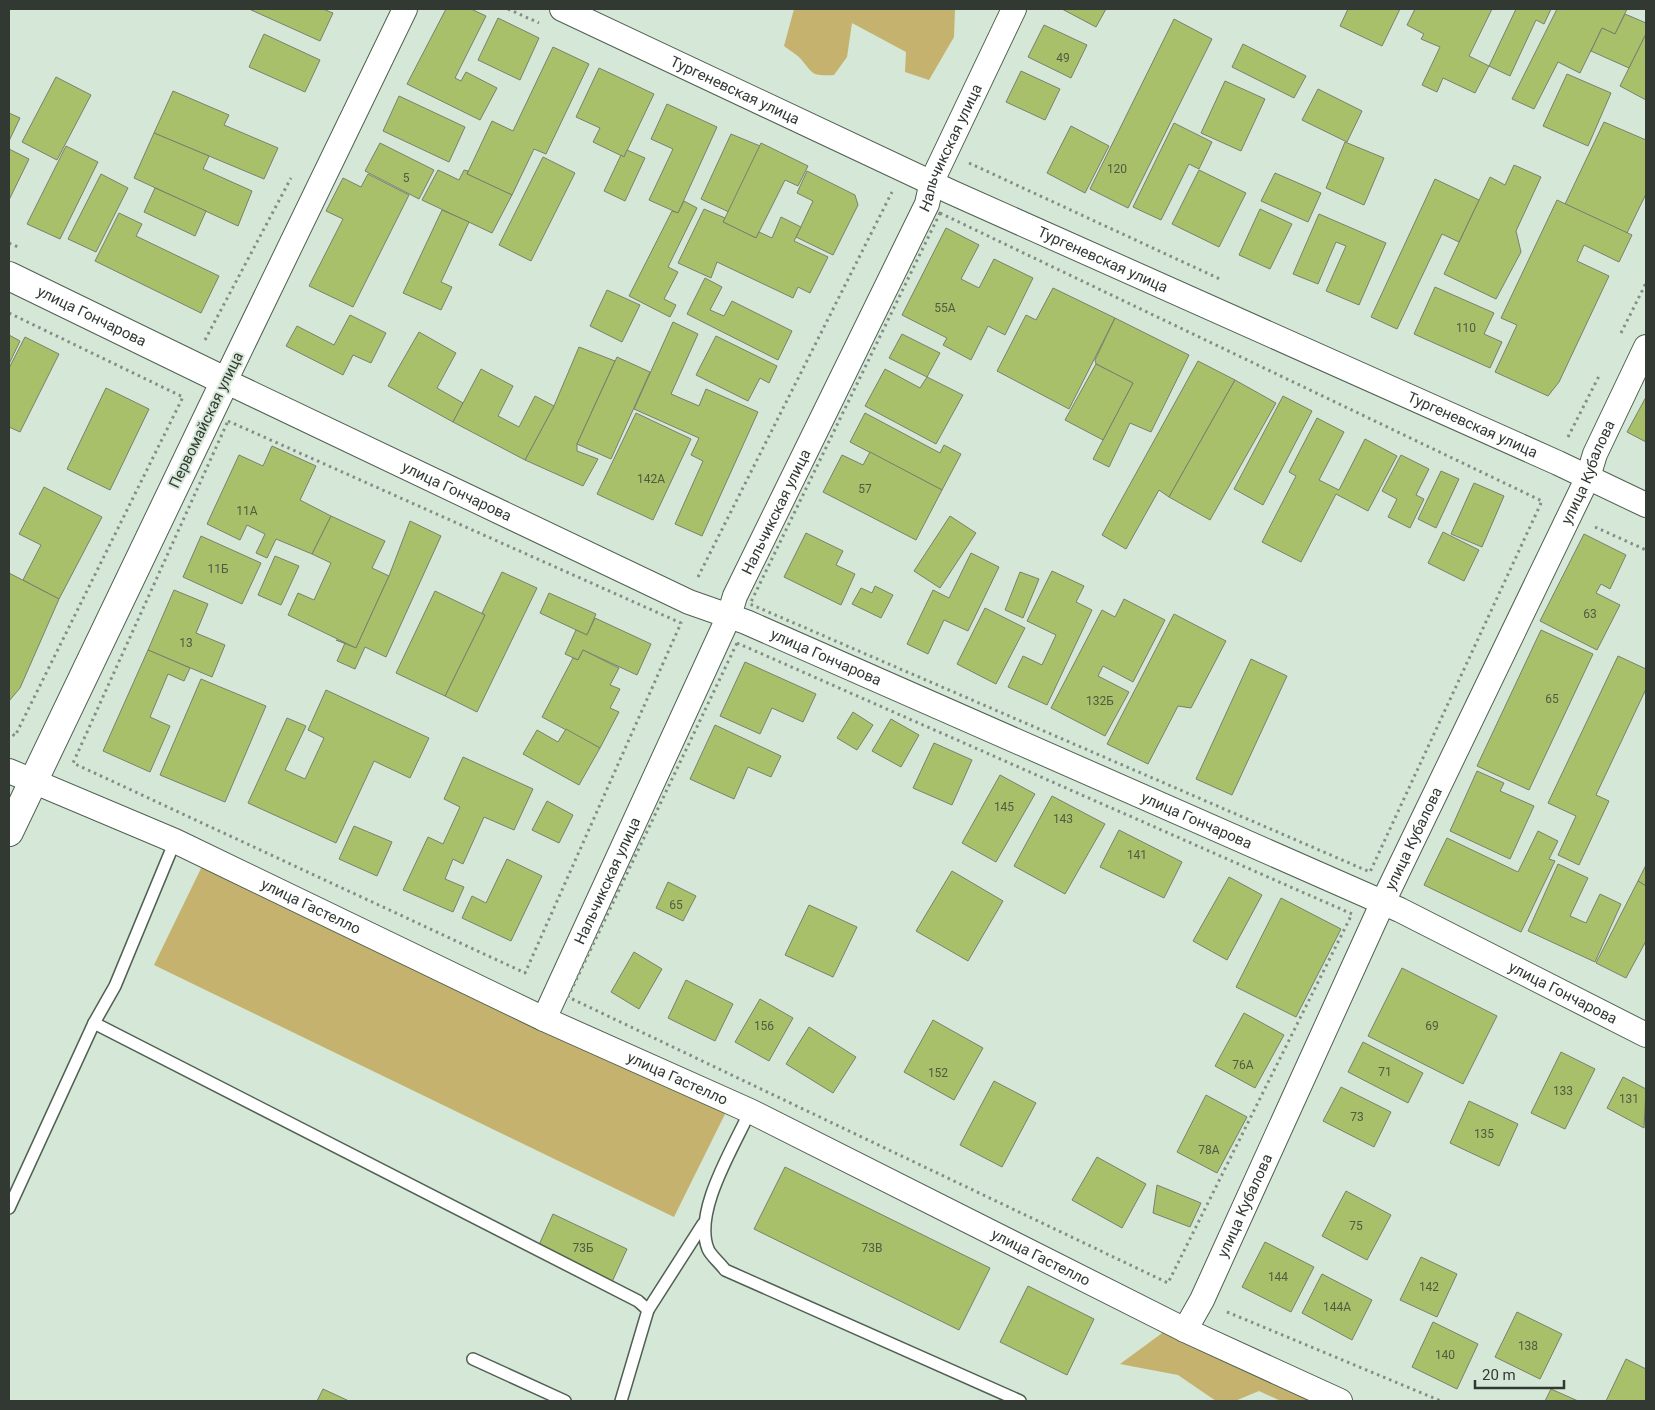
<svg xmlns="http://www.w3.org/2000/svg" width="1655" height="1410" viewBox="0 0 1655 1410" font-family="Roboto,sans-serif">
  <style>
    .green { fill: #c4b26e }
    .building { fill: #a9c06b; stroke: #7a806d }
    .lines { fill: none; stroke-linecap: round; stroke-linejoin: round }
    .service-casing { stroke: #506052; stroke-width: 14 }
    .minor-casing { stroke: #506052; stroke-width: 26 }
    .tertiary-casing { stroke: #506052; stroke-width: 30 }
    .path { stroke: #838f84; stroke-width: 3; stroke-dasharray: 2.5 4; stroke-linecap: butt }
    .service { stroke: #fff; stroke-width: 11 }
    .minor { stroke: #fff; stroke-width: 24 }
    .tertiary { stroke: #fff; stroke-width: 28 }
    .labels { text-anchor: middle; stroke-width: 4; stroke-linejoin: round; paint-order: stroke }
    .number-label { font-size: 12px; fill: #505b41 }
    .street-label { font-size: 15px; fill: #323933; stroke: #d5e7d6 }
  </style>
  <rect width="100%" height="100%" fill="#d5e7d6"/>
  <!-- green -->
  <g class="green">
    <path d="M794,9H955L954,37L929,80L905,72L906,52L852,23L847,57L834,75C810,76 814,74 800,58C796,54 789,50 784,46Z"/>
    <path d="M208,854L729,1106L674,1217L154,965Z"/>
    <path d="M1169,1328L1355,1401H1281L1259,1391L1235,1401H1216L1178,1375L1120,1364Z"/>
  </g>
  <!-- building -->
  <g class="building">
    <path d="M249,9H323L333,13L320,41Z"/>
    <path d="M446,9H471L486,16L455,78L461,81L466,72L497,88L480,120L407,84Z"/>
    <path d="M1062,9H1106L1096,27Z"/>
    <path d="M1348,9H1400L1382,46L1340,26Z"/>
    <path d="M1415,9H1492L1469,56L1489,66L1475,93L1443,78L1437,92L1422,85L1440,47L1421,39L1424,34L1407,25Z"/>
    <path d="M1516,9H1551L1544,24L1536,20L1510,76L1489,66Z"/>
    <path d="M1557,9H1627L1615,34L1602,28L1580,73L1558,62L1534,109L1512,99Z"/>
    <path d="M1625,14L1646,23V34L1629,68L1591,51L1602,28L1615,34Z"/>
    <path d="M498,18L539,38L520,80L478,60Z"/>
    <path d="M1174,19L1212,39L1128,208L1090,189Z"/>
    <path d="M1044,25L1087,45L1071,78L1028,57Z"/>
    <path d="M264,34L320,60L305,92L249,67Z"/>
    <path d="M1646,34V100L1620,86Z"/>
    <path d="M1243,44L1306,76L1294,98L1232,67Z"/>
    <path d="M553,47L589,64L546,154L534,149L512,195L467,174L492,121L513,131Z"/>
    <path d="M599,68L654,94L624,157L593,142L600,128L576,117Z"/>
    <path d="M1021,71L1060,89L1045,120L1006,102Z"/>
    <path d="M1567,74L1611,93L1588,146L1543,126Z"/>
    <path d="M56,77L91,95L57,160L22,142Z"/>
    <path d="M1225,81L1265,99L1241,151L1201,133Z"/>
    <path d="M1318,89L1362,111L1347,142L1302,120Z"/>
    <path d="M173,91L229,115L224,125L278,148L264,179L154,133Z"/>
    <path d="M399,96L465,127L449,162L383,131Z"/>
    <path d="M667,104L717,127L678,213L649,200L673,149L651,139Z"/>
    <path d="M9,113L20,118L9,141Z"/>
    <path d="M1604,122L1646,140V194L1627,233L1565,204Z"/>
    <path d="M1174,123L1212,142L1199,169L1189,164L1161,220L1133,207Z"/>
    <path d="M1071,126L1109,146L1085,193L1047,173Z"/>
    <path d="M154,133L209,156L203,169L252,191L238,226L134,178Z"/>
    <path d="M731,134L760,146L729,212L701,199Z"/>
    <path d="M1345,142L1384,158L1364,205L1326,188Z"/>
    <path d="M380,143L434,170L419,199L365,171Z"/>
    <path d="M761,143L808,166L798,186L785,180L756,238L723,222Z"/>
    <path d="M66,146L98,162L60,239L27,224Z"/>
    <path d="M9,149L29,159L9,200Z"/>
    <path d="M627,150L645,158L625,201L604,191L621,155L624,157Z"/>
    <path d="M543,157L575,173L531,261L499,245Z"/>
    <path d="M1514,165L1541,177L1516,231L1521,252L1496,299L1444,274L1490,177L1505,185Z"/>
    <path d="M438,170L459,180L464,170L468,171L467,174L512,195L492,233L422,200Z"/>
    <path d="M1199,170L1246,193L1219,247L1172,224Z"/>
    <path d="M807,171L855,195L858,205L833,255L796,237L813,201L797,193Z"/>
    <path d="M1275,173L1321,193L1308,222L1261,201Z"/>
    <path d="M101,174L128,188L96,252L68,239Z"/>
    <path d="M368,174L409,195L353,307L309,286L343,219L326,211L343,178L361,187Z"/>
    <path d="M1435,179L1479,200L1459,242L1442,234L1397,329L1371,317Z"/>
    <path d="M155,188L206,211L195,236L144,212Z"/>
    <path d="M1557,200L1632,235L1619,262L1584,245L1577,261L1609,276L1559,382L1548,396L1495,372L1517,325L1501,318Z"/>
    <path d="M684,201L697,208L668,267L678,272L664,299L676,305L670,317L629,296L672,211L678,213Z"/>
    <path d="M704,209L725,218L723,222L756,238L759,232L772,238L781,217L801,227L794,241L828,257L810,293L798,287L793,298L717,262L711,278L678,263Z"/>
    <path d="M1260,209L1292,224L1270,269L1239,255Z"/>
    <path d="M442,210L469,222L441,282L452,287L441,310L403,293Z"/>
    <path d="M119,213L142,224L136,236L219,276L201,313L95,261Z"/>
    <path d="M1319,214L1386,243L1359,305L1326,291L1346,246L1336,242L1318,284L1293,274Z"/>
    <path d="M946,228L979,245L961,279L979,288L994,259L1033,278L1005,335L988,326L971,360L943,345L947,338L902,315Z"/>
    <path d="M705,278L722,287L710,310L724,316L732,301L792,331L778,360L687,314Z"/>
    <path d="M1435,287L1494,313L1484,334L1502,342L1490,368L1414,334Z"/>
    <path d="M1053,288L1115,318L1069,409L997,371L1026,315L1036,320Z"/>
    <path d="M607,290L640,305L622,342L590,326Z"/>
    <path d="M350,315L386,333L371,363L353,355L343,375L286,346L297,326L334,345Z"/>
    <path d="M1115,318L1189,355L1151,432L1130,423L1109,467L1093,459L1133,383L1096,364L1095,360Z"/>
    <path d="M673,322L698,334L671,394L699,406L706,389L758,412L702,536L675,524L703,461L691,455L699,438L634,409Z"/>
    <path d="M419,332L456,353L437,388L463,403L453,422L388,386Z"/>
    <path d="M902,334L940,353L927,377L889,358Z"/>
    <path d="M9,335L20,341L9,364Z"/>
    <path d="M716,336L777,366L769,383L760,378L748,401L696,375Z"/>
    <path d="M25,337L59,354L20,432L9,427V368Z"/>
    <path d="M579,347L615,361L577,444V451L598,459L583,486L525,460L554,406Z"/>
    <path d="M617,357L650,372L611,459L577,444Z"/>
    <path d="M1198,361L1235,380L1169,497L1159,490L1126,549L1102,535Z"/>
    <path d="M1096,364L1133,383L1103,440L1065,420Z"/>
    <path d="M481,369L513,386L498,416L519,427L535,396L554,406L525,460L453,422Z"/>
    <path d="M885,369L920,388L927,377L963,395L936,444L865,406Z"/>
    <path d="M1235,380L1276,403L1210,520L1169,497Z"/>
    <path d="M106,388L149,409L110,490L67,469Z"/>
    <path d="M1283,396L1312,411L1263,505L1234,489Z"/>
    <path d="M1646,397V442L1627,432Z"/>
    <path d="M636,413L691,439L653,520L597,494Z"/>
    <path d="M865,413L940,453L944,445L961,454L942,490L850,442Z"/>
    <path d="M1317,418L1344,432L1319,480L1339,490L1365,439L1397,456L1368,511L1336,494L1301,562L1262,542L1296,476L1289,472Z"/>
    <path d="M272,446L316,466L300,500L331,516L312,554L276,539L267,558L256,553L265,534L247,525L240,540L207,524L239,455L263,466Z"/>
    <path d="M870,452L942,490L916,540L823,492L842,455L863,465Z"/>
    <path d="M1401,455L1429,469L1416,495L1424,499L1410,528L1388,517L1397,499L1382,491Z"/>
    <path d="M1441,471L1459,479L1436,528L1418,519Z"/>
    <path d="M1474,483L1504,496L1482,547L1451,534Z"/>
    <path d="M44,487L102,517L59,599L23,580L41,545L19,534Z"/>
    <path d="M331,516L385,541L372,568L389,576L356,648L288,615L298,593L314,600L331,563L312,554Z"/>
    <path d="M950,516L976,533L940,588L914,571Z"/>
    <path d="M410,521L441,536L386,657L365,647L355,669L337,661L345,643L336,640L356,648L389,576Z"/>
    <path d="M1443,532L1479,550L1464,581L1428,563Z"/>
    <path d="M806,533L843,551L836,565L855,574L841,605L784,577Z"/>
    <path d="M1584,534L1626,555L1610,589L1601,584L1596,593L1620,605L1597,650L1540,621Z"/>
    <path d="M201,536L261,563L242,604L183,577Z"/>
    <path d="M971,553L999,567L968,631L944,620L928,654L907,644L933,590L949,598Z"/>
    <path d="M275,556L299,566L281,605L258,595Z"/>
    <path d="M1052,571L1084,586L1076,602L1092,610L1047,705L1008,687L1023,656L1042,665L1056,635L1027,621Z"/>
    <path d="M502,572L537,588L477,712L445,696L485,615L482,613Z"/>
    <path d="M1020,572L1039,579L1023,618L1005,610Z"/>
    <path d="M9,573L59,599L20,688L9,701Z"/>
    <path d="M875,586L893,595L881,618L852,604L861,588L872,593Z"/>
    <path d="M174,590L208,604L196,633L225,645L212,677L148,650Z"/>
    <path d="M435,591L485,615L445,696L396,673Z"/>
    <path d="M549,593L596,614L587,635L540,613Z"/>
    <path d="M1124,599L1165,620L1133,682L1103,666L1098,676L1129,692L1105,736L1051,708L1102,610L1115,617Z"/>
    <path d="M985,608L1025,628L996,684L957,664Z"/>
    <path d="M1174,614L1226,641L1191,708L1178,706L1148,764L1107,744Z"/>
    <path d="M595,618L651,644L637,675L583,650L578,660L565,654L576,630L587,635Z"/>
    <path d="M1541,630L1593,654L1529,790L1477,766Z"/>
    <path d="M148,650L190,668L184,681L168,674L150,717L170,726L150,772L103,751Z"/>
    <path d="M583,650L619,668L610,685L620,689L610,708L619,712L600,748L542,717L573,658L578,660Z"/>
    <path d="M1618,656L1646,669V689L1596,795L1609,801L1579,865L1558,855L1576,816L1548,803Z"/>
    <path d="M1251,659L1287,676L1232,795L1196,779Z"/>
    <path d="M745,662L816,694L803,722L772,708L760,734L720,716Z"/>
    <path d="M201,679L266,706L225,802L160,775Z"/>
    <path d="M326,690L429,738L410,778L374,761L336,843L248,803L287,718L306,726L285,770L305,779L324,738L308,730Z"/>
    <path d="M853,712L873,725L857,750L837,738Z"/>
    <path d="M891,719L919,735L901,767L872,751Z"/>
    <path d="M715,725L781,756L771,777L748,767L734,799L690,779Z"/>
    <path d="M566,729L600,748L579,785L523,754L537,730L558,742Z"/>
    <path d="M934,743L972,760L952,805L913,788Z"/>
    <path d="M463,757L533,789L514,830L484,817L463,864L453,859L445,879L464,887L453,912L403,890L428,837L443,844L460,807L444,799Z"/>
    <path d="M1477,771L1504,783L1500,791L1534,806L1510,859L1450,831Z"/>
    <path d="M1000,775L1035,794L996,862L962,843Z"/>
    <path d="M1052,796L1105,824L1065,894L1014,866Z"/>
    <path d="M547,801L573,815L559,843L532,830Z"/>
    <path d="M354,826L392,842L377,876L339,859Z"/>
    <path d="M1119,830L1182,862L1164,898L1100,867Z"/>
    <path d="M1538,831L1558,841L1549,859L1555,861L1521,932L1424,885L1447,838L1518,872Z"/>
    <path d="M507,859L542,876L511,941L462,918L472,896L486,903Z"/>
    <path d="M1558,864L1588,878L1570,916L1586,923L1600,894L1621,904L1595,962L1528,931Z"/>
    <path d="M1646,865V886L1638,881Z"/>
    <path d="M952,871L1003,901L968,961L916,931Z"/>
    <path d="M1229,877L1262,895L1227,960L1193,941Z"/>
    <path d="M1638,881L1646,886V941L1626,978L1596,963Z"/>
    <path d="M668,882L696,896L683,921L656,908Z"/>
    <path d="M1281,898L1341,929L1296,1017L1236,987Z"/>
    <path d="M809,905L857,927L833,977L785,955Z"/>
    <path d="M634,952L662,969L639,1009L611,992Z"/>
    <path d="M1402,968L1497,1016L1463,1084L1368,1036Z"/>
    <path d="M686,980L733,1004L715,1041L668,1018Z"/>
    <path d="M760,999L793,1018L769,1061L735,1042Z"/>
    <path d="M1244,1013L1284,1035L1255,1088L1215,1066Z"/>
    <path d="M933,1020L983,1048L954,1100L904,1072Z"/>
    <path d="M809,1027L856,1057L833,1093L786,1064Z"/>
    <path d="M1363,1042L1423,1073L1408,1103L1348,1072Z"/>
    <path d="M1561,1052L1595,1069L1565,1129L1531,1113Z"/>
    <path d="M1623,1077L1646,1089L1644,1128L1607,1108Z"/>
    <path d="M994,1081L1036,1103L1002,1167L960,1145Z"/>
    <path d="M1341,1087L1391,1112L1374,1147L1323,1121Z"/>
    <path d="M1206,1095L1247,1117L1217,1173L1177,1152Z"/>
    <path d="M1469,1101L1518,1124L1499,1166L1450,1143Z"/>
    <path d="M1097,1157L1146,1184L1122,1228L1072,1200Z"/>
    <path d="M785,1167L990,1268L959,1330L754,1229Z"/>
    <path d="M1157,1185L1201,1203L1190,1227L1153,1213Z"/>
    <path d="M1346,1191L1391,1215L1367,1260L1322,1236Z"/>
    <path d="M553,1214L627,1249L612,1282L538,1247Z"/>
    <path d="M1265,1242L1314,1267L1291,1312L1242,1287Z"/>
    <path d="M1421,1257L1457,1274L1437,1317L1400,1300Z"/>
    <path d="M1322,1274L1372,1300L1352,1340L1302,1313Z"/>
    <path d="M1028,1286L1094,1319L1067,1375L1000,1342Z"/>
    <path d="M1517,1312L1562,1334L1540,1379L1495,1357Z"/>
    <path d="M1433,1322L1478,1344L1457,1389L1412,1367Z"/>
    <path d="M1626,1359L1646,1369V1401H1606Z"/>
    <path d="M323,1389L349,1401H317Z"/>
    <path d="M1551,1389L1578,1401H1545Z"/>
  </g>
  <g class="lines">
    <defs>
      <g id="service">
        <path d="M94,1023L638,1301L648,1310L621,1401"/>
        <path d="M750,1111C734,1147 693,1211 708,1249C711,1256 720,1263 725,1270L1020,1401"/>
        <path d="M9,1208L94,1023L115,986L175,841"/>
        <path d="M648,1310L703,1224"/>
        <path d="M473,1359L565,1401"/>
      </g>
      <g id="minor">
        <path id="s1" d="M405,9L225,381L689,602L746,622L1400,910L1646,1035"/>
        <path id="s2" d="M562,9L951,192L1558,463L1646,505"/>
        <path id="s3" d="M9,771L175,841L544,1019L750,1111L1185,1330L1340,1401"/>
        <path id="s4" d="M544,1019L729,616L735,596L927,204L932,181L1014,9"/>
        <path id="s5" d="M1185,1330L1202,1300L1383,902L1588,477L1595,454L1646,347"/>
      </g>
      <g id="tertiary">
        <path id="s6" d="M9,276L225,381L9,832"/>
      </g>
    </defs>
    <!-- service casing -->
    <use href="#service" class="service-casing"/>
    <!-- minor casing -->
    <use href="#minor" class="minor-casing"/>
    <!-- tertiary casing -->
    <use href="#tertiary" class="tertiary-casing"/>
    <!-- path -->
    <g class="path">
      <path d="M508,9L539,23"/>
      <path d="M969,163L1222,280"/>
      <path d="M940,213L1542,501L1370,872L750,604Z"/>
      <path d="M9,243L18,247"/>
      <path d="M9,313L183,397L15,736L9,732"/>
      <path d="M1621,333L1646,283"/>
      <path d="M205,340L291,178"/>
      <path d="M228,421L681,623L525,973L73,763Z"/>
      <path d="M1568,437L1600,374"/>
      <path d="M1595,527L1646,550"/>
      <path d="M698,577L892,192"/>
      <path d="M737,643L1352,914L1168,1283L568,997Z"/>
      <path d="M1227,1312L1441,1401"/>
    </g>
    <!-- service -->
    <use href="#service" class="service"/>
    <!-- minor -->
    <use href="#minor" class="minor"/>
    <!-- tertiary -->
    <use href="#tertiary" class="tertiary"/>
  </g>
  <g class="labels">
    <!-- number labels -->
    <g class="number-label">
      <text x="1063" y="62">49</text>
      <text x="1117" y="173">120</text>
      <text x="406" y="182">5</text>
      <text x="945" y="312">55А</text>
      <text x="1466" y="332">110</text>
      <text x="651" y="483">142А</text>
      <text x="865" y="493">57</text>
      <text x="247" y="515">11А</text>
      <text x="218" y="573">11Б</text>
      <text x="1590" y="618">63</text>
      <text x="186" y="647">13</text>
      <text x="1552" y="703">65</text>
      <text x="1100" y="705">132Б</text>
      <text x="1004" y="811">145</text>
      <text x="1063" y="823">143</text>
      <text x="1137" y="859">141</text>
      <text x="676" y="909">65</text>
      <text x="764" y="1030">156</text>
      <text x="1432" y="1030">69</text>
      <text x="1243" y="1069">76А</text>
      <text x="1385" y="1076">71</text>
      <text x="938" y="1077">152</text>
      <text x="1563" y="1095">133</text>
      <text x="1629" y="1103">131</text>
      <text x="1357" y="1121">73</text>
      <text x="1484" y="1138">135</text>
      <text x="1209" y="1154">78А</text>
      <text x="1356" y="1230">75</text>
      <text x="583" y="1252">73Б</text>
      <text x="872" y="1252">73В</text>
      <text x="1278" y="1281">144</text>
      <text x="1429" y="1291">142</text>
      <text x="1337" y="1311">144А</text>
      <text x="1528" y="1350">138</text>
      <text x="1445" y="1359">140</text>
    </g>
    <!-- street labels -->
    <g class="street-label">
      <text dy="5" stroke="none"><textPath href="#s2" startOffset="191">Тургеневская улица</textPath></text>
      <text dy="5" stroke="none"><textPath href="#s4" startOffset="962">Нальчикская улица</textPath></text>
      <text dy="5" stroke="none"><textPath href="#s2" startOffset="596">Тургеневская улица</textPath></text>
      <text dy="5" stroke="none"><textPath href="#s6" startOffset="92">улица Гончарова</textPath></text>
      <text transform="translate(206 420) rotate(-64)" y="5">Первомайская улица</text>
      <text dy="5" stroke="none"><textPath href="#s2" startOffset="1001">Тургеневская улица</textPath></text>
      <text dy="5" stroke="none"><textPath href="#s5" startOffset="948">улица Кубалова</textPath></text>
      <text dy="5" stroke="none"><textPath href="#s1" startOffset="670">улица Гончарова</textPath></text>
      <text dy="5" stroke="none"><textPath href="#s4" startOffset="558">Нальчикская улица</textPath></text>
      <text dy="5" stroke="none"><textPath href="#s1" startOffset="1075">улица Гончарова</textPath></text>
      <text dy="5" stroke="none"><textPath href="#s1" startOffset="1480">улица Гончарова</textPath></text>
      <text dy="5" stroke="none"><textPath href="#s5" startOffset="542">улица Кубалова</textPath></text>
      <text dy="5" stroke="none"><textPath href="#s4" startOffset="152">Нальчикская улица</textPath></text>
      <text dy="5" stroke="none"><textPath href="#s3" startOffset="331">улица Гастелло</textPath></text>
      <text dy="5" stroke="none"><textPath href="#s1" startOffset="1885">улица Гончарова</textPath></text>
      <text dy="5" stroke="none"><textPath href="#s3" startOffset="736">улица Гастелло</textPath></text>
      <text dy="5" stroke="none"><textPath href="#s5" startOffset="138">улица Кубалова</textPath></text>
      <text dy="5" stroke="none"><textPath href="#s3" startOffset="1141">улица Гастелло</textPath></text>
    </g>
  </g>
  <!-- border -->
  <rect width="1655" height="1410" fill="none" stroke="#323933" stroke-width="20"/>
  <!-- scale -->
  <path d="M1475 1380v8h89v-8" fill="none" stroke="#323933" stroke-width="2.5"/>
  <text x="1482" y="1380" font-size="15" fill="#323933" stroke="#d5e7d6" stroke-width="4" paint-order="stroke">20 m</text>
</svg>
